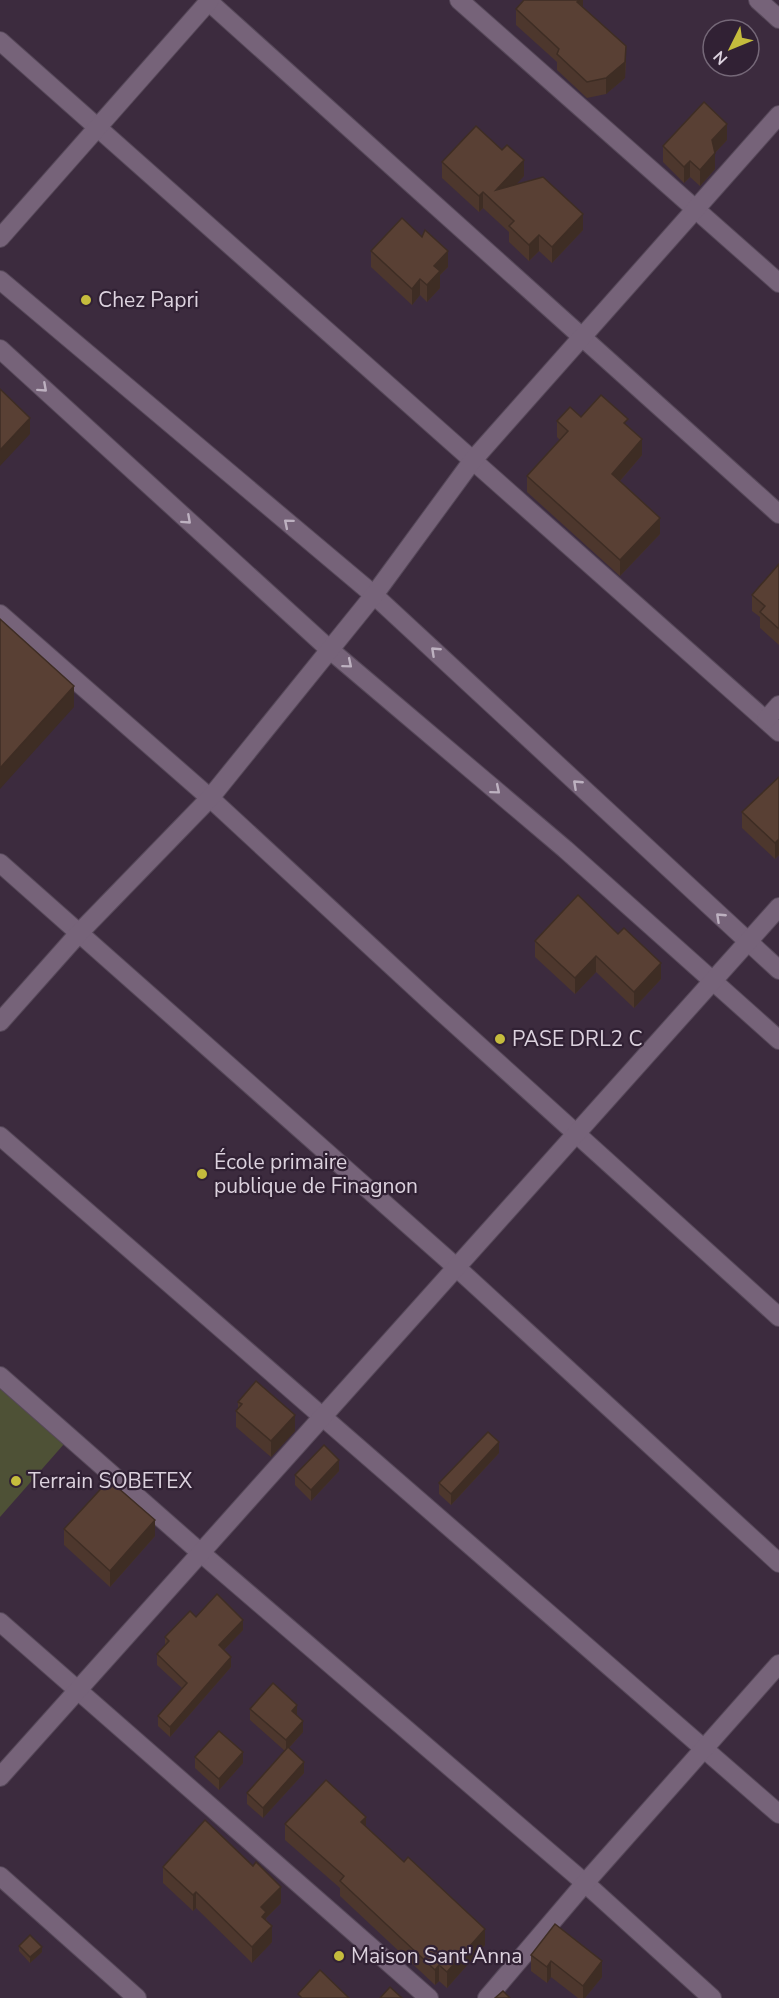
<svg xmlns="http://www.w3.org/2000/svg" width="779" height="1998" viewBox="0 0 779 1998" font-family="'Nunito Sans',sans-serif">
  <style>
    .green { fill: #4e5136 }
    .lines { fill: none; stroke-linecap: round; stroke-linejoin: round }
    .street-casing { stroke: #564859; stroke-width: 20 }
    .street { stroke: #766379; stroke-width: 18 }
    .wall { fill: #4d372d }
    .shaded-wall { fill: #3e2d24 }
    .building { fill: #594034; stroke: #3e2d24; stroke-width: 1.5 }
    .oneway { stroke: #bdb1c0 }
    .poi-dot { fill: #c5bc3d; stroke: #312134; stroke-width: 2 }
    .labels { text-anchor: middle; stroke-width: 4.5; stroke-linejoin: round; paint-order: stroke }
    .poi-label { font-size: 21px; fill: #dcd2de; stroke: #312134; text-anchor: start }
  </style>
  <rect width="100%" height="100%" fill="#3c2b3e"/>
  <!-- green -->
  <path class="green" d="M0,1384L64,1444L0,1517Z"/>
  <g class="lines">
    <defs>
      <g id="street">
        <path d="M207,0L779,514"/>
        <path d="M459,0L779,283"/>
        <path d="M758,0L779,19"/>
        <path d="M0,41L779,732"/>
        <path d="M0,238L210,0"/>
        <path d="M0,280L374,595L779,970"/>
        <path d="M0,349L329,649L565,849L779,1040"/>
        <path d="M0,614L210,798L434,1005L779,1317"/>
        <path d="M766,720L779,705"/>
        <path d="M0,863L456,1267L779,1563"/>
        <path d="M0,1022L80,932L210,798L374,595L473,460L779,115"/>
        <path d="M0,1136L779,1814"/>
        <path d="M0,1376L201,1553L585,1883L712,1998"/>
        <path d="M0,1622L429,1998"/>
        <path d="M0,1777L779,907"/>
        <path d="M0,1876L137,1998"/>
        <path d="M487,1998L585,1883L779,1664"/>
      </g>
    </defs>
    <!-- street casing -->
    <use href="#street" class="street-casing"/>
    <!-- street -->
    <use href="#street" class="street"/>
  </g>
  <!-- wall -->
  <g class="wall">
    <path d="M583,0V7L626,62L625,78L606,94L587,98L557,70V62L516,25V9Z"/>
    <path d="M727,140L715,153V169L700,186L690,177L684,183L663,162V146Z"/>
    <path d="M442,162L524,176L516,184L583,230L552,263L539,251L529,261L509,242V232L483,208L479,212L442,178Z"/>
    <path d="M371,251L448,267L440,275V288L427,302L420,295L412,305L371,267Z"/>
    <path d="M581,417L628,426L642,455L620,481L660,534L620,576L527,492V476L560,440L557,437V421Z"/>
    <path d="M779,564V645L760,628V617L752,611V595Z"/>
    <path d="M779,777V855L775,859L742,828V812Z"/>
    <path d="M578,895L661,979L634,1008L596,972L575,994L535,957V941Z"/>
    <path d="M238,1402L295,1431L271,1457L236,1427V1411L238,1408Z"/>
    <path d="M499,1453L451,1505L439,1494V1483Z"/>
    <path d="M339,1471L311,1501L295,1485V1475Z"/>
    <path d="M64,1529L155,1536L110,1587L64,1545Z"/>
    <path d="M196,1617L243,1630L224,1650L231,1667L170,1737L158,1726V1716L182,1688L157,1665V1654L165,1645V1637Z"/>
    <path d="M250,1709L297,1715L303,1732L289,1748L304,1773L263,1818L247,1804V1793L285,1751L250,1720Z"/>
    <path d="M195,1757L243,1763L219,1790L195,1768Z"/>
    <path d="M285,1824L366,1827L485,1945L447,1988L439,1981L435,1985L340,1896V1888L285,1840Z"/>
    <path d="M163,1867L281,1903L266,1918L272,1942L252,1963L196,1908L193,1911L163,1883Z"/>
    <path d="M19,1946L42,1952L30,1963L19,1951Z"/>
    <path d="M531,1955L602,1977L585,1998H578L551,1977L547,1983L531,1971Z"/>
  </g>
  <!-- shaded-wall -->
  <g class="shaded-wall">
    <path d="M579,0H583V12L577,2Z"/>
    <path d="M626,46L625,78L606,94V78Z"/>
    <path d="M727,124V140L712,156V140Z"/>
    <path d="M715,153V169L700,186V170Z"/>
    <path d="M524,160V176L497,205L496,190Z"/>
    <path d="M690,161V177L684,183V167Z"/>
    <path d="M483,192V208L479,212V196Z"/>
    <path d="M583,214V230L552,263V247Z"/>
    <path d="M539,235V251L529,261V245Z"/>
    <path d="M448,251V267L440,275V288L427,302V285L434,266Z"/>
    <path d="M420,279V295L412,305V289Z"/>
    <path d="M30,418V434L0,466V450Z"/>
    <path d="M642,439V455L612,490V474Z"/>
    <path d="M660,518V534L620,576V560Z"/>
    <path d="M74,686V707L0,789V768Z"/>
    <path d="M779,839V855L775,859V843Z"/>
    <path d="M596,956V972L575,994V978Z"/>
    <path d="M661,963V979L634,1008V992Z"/>
    <path d="M295,1415V1431L271,1457V1441Z"/>
    <path d="M499,1442V1453L451,1505V1494Z"/>
    <path d="M339,1460V1471L311,1501V1490Z"/>
    <path d="M155,1520V1536L110,1587V1571Z"/>
    <path d="M243,1620V1630L219,1655V1645Z"/>
    <path d="M231,1657V1667L170,1737V1727Z"/>
    <path d="M297,1705V1716L292,1711Z"/>
    <path d="M303,1721V1732L286,1751V1740Z"/>
    <path d="M243,1752V1763L219,1790V1779Z"/>
    <path d="M304,1762V1773L263,1818V1808Z"/>
    <path d="M366,1817V1833L361,1822Z"/>
    <path d="M281,1887V1903L266,1918V1928L262,1933L261,1907Z"/>
    <path d="M196,1892V1908L193,1911V1895Z"/>
    <path d="M272,1926V1942L252,1963V1947Z"/>
    <path d="M485,1929V1945L447,1988V1972Z"/>
    <path d="M42,1947V1952L30,1963V1957Z"/>
    <path d="M551,1961V1977L547,1983V1967Z"/>
    <path d="M602,1961V1977L585,1998H583V1986Z"/>
    <path d="M439,1965V1981L435,1985V1970Z"/>
  </g>
  <!-- building -->
  <g class="building">
    <path d="M524,0H579L577,2L626,46L625,62L606,78L587,82L557,54L559,49L516,9Z"/>
    <path d="M704,102L727,124L712,140L715,153L700,170L690,161L684,167L663,146Z"/>
    <path d="M476,126L502,150L507,145L524,160L496,190L543,177L583,214L552,247L539,235L529,245L509,226L514,221L483,192L479,196L442,162Z"/>
    <path d="M402,218L422,237L425,230L448,251L434,266L440,271L427,285L420,279L412,289L371,251Z"/>
    <path d="M0,389L30,418L0,450Z"/>
    <path d="M601,395L628,419L624,423L642,439L612,474L660,518L620,560L527,476L568,431L557,421L570,407L581,417Z"/>
    <path d="M779,564V629L760,612L765,606L752,595Z"/>
    <path d="M0,619L74,686L0,768Z"/>
    <path d="M779,777V839L775,843L742,812Z"/>
    <path d="M578,895L618,934L624,928L661,963L634,992L596,956L575,978L535,941Z"/>
    <path d="M256,1381L295,1415L271,1441L236,1411L242,1404L238,1402Z"/>
    <path d="M488,1432L499,1442L451,1494L439,1483Z"/>
    <path d="M324,1445L339,1460L311,1490L295,1475Z"/>
    <path d="M109,1480L155,1520L110,1571L64,1529Z"/>
    <path d="M217,1594L243,1620L219,1645L231,1657L170,1727L158,1716L187,1683L157,1654L169,1641L165,1637L190,1611L196,1617Z"/>
    <path d="M273,1683L297,1705L292,1711L303,1721L286,1740L250,1709Z"/>
    <path d="M219,1731L243,1752L219,1779L195,1757Z"/>
    <path d="M288,1747L304,1762L263,1808L247,1793Z"/>
    <path d="M326,1780L366,1817L361,1822L404,1862L408,1857L485,1929L447,1972L439,1965L435,1970L340,1881L344,1876L285,1824Z"/>
    <path d="M205,1820L253,1866L256,1862L281,1887L261,1907L266,1912L262,1917L272,1926L252,1947L196,1892L193,1895L163,1867Z"/>
    <path d="M555,1924L602,1961L583,1986L551,1961L547,1967L531,1955Z"/>
    <path d="M30,1935L42,1947L30,1957L19,1946Z"/>
    <path d="M320,1970L349,1998H302L298,1994Z"/>
    <path d="M390,1987L402,1998H380Z"/>
    <path d="M503,1991L510,1998H495Z"/>
  </g>
  <!-- one-way arrows -->
  <defs><path id="oneway-chevron" d="M-2-3.5L2.5 0L-2 3.5" fill="none" stroke-width="1.6" stroke-linecap="round" stroke-linejoin="round" transform="scale(1.5)"/></defs>
  <g class="oneway">
    <use href="#oneway-chevron" transform="translate(43 388) rotate(42)"/>
    <use href="#oneway-chevron" transform="translate(187 520) rotate(42)"/>
    <use href="#oneway-chevron" transform="translate(288 523) rotate(-140)"/>
    <use href="#oneway-chevron" transform="translate(435 651) rotate(-137)"/>
    <use href="#oneway-chevron" transform="translate(348 664) rotate(40)"/>
    <use href="#oneway-chevron" transform="translate(577 784) rotate(-137)"/>
    <use href="#oneway-chevron" transform="translate(496 790) rotate(40)"/>
    <use href="#oneway-chevron" transform="translate(720 917) rotate(-137)"/>
  </g>
  <!-- markers -->
  <g class="poi-dot">
    <circle cx="86" cy="300" r="6"/>
    <circle cx="500" cy="1039" r="6"/>
    <circle cx="202" cy="1174" r="6"/>
    <circle cx="16" cy="1481" r="6"/>
    <circle cx="339" cy="1956" r="6"/>
  </g>
  <g class="labels">
    <!-- poi labels -->
    <g class="poi-label">
      <text x="98" y="307">Chez Papri</text>
      <text x="512" y="1046">PASE DRL2 C</text>
      <text x="214" y="1169">École primaire<tspan x="214" dy="24">publique de Finagnon</tspan></text>
      <text x="28" y="1488">Terrain SOBETEX</text>
      <text x="351" y="1963">Maison Sant'Anna</text>
    </g>
  </g>
  <!-- north arrow -->
  <g transform="translate(731 48) rotate(227)"><circle r="28" fill="#312134" stroke="#756878" stroke-width="1.5"/>
  <path d="M0-4.5L10 22L0 15L-10 22Z" fill="#c5bc3d"/>
  <text y="-9" font-size="16" font-weight="bold" text-anchor="middle" fill="#dcd2de">N</text>
  </g>
</svg>
